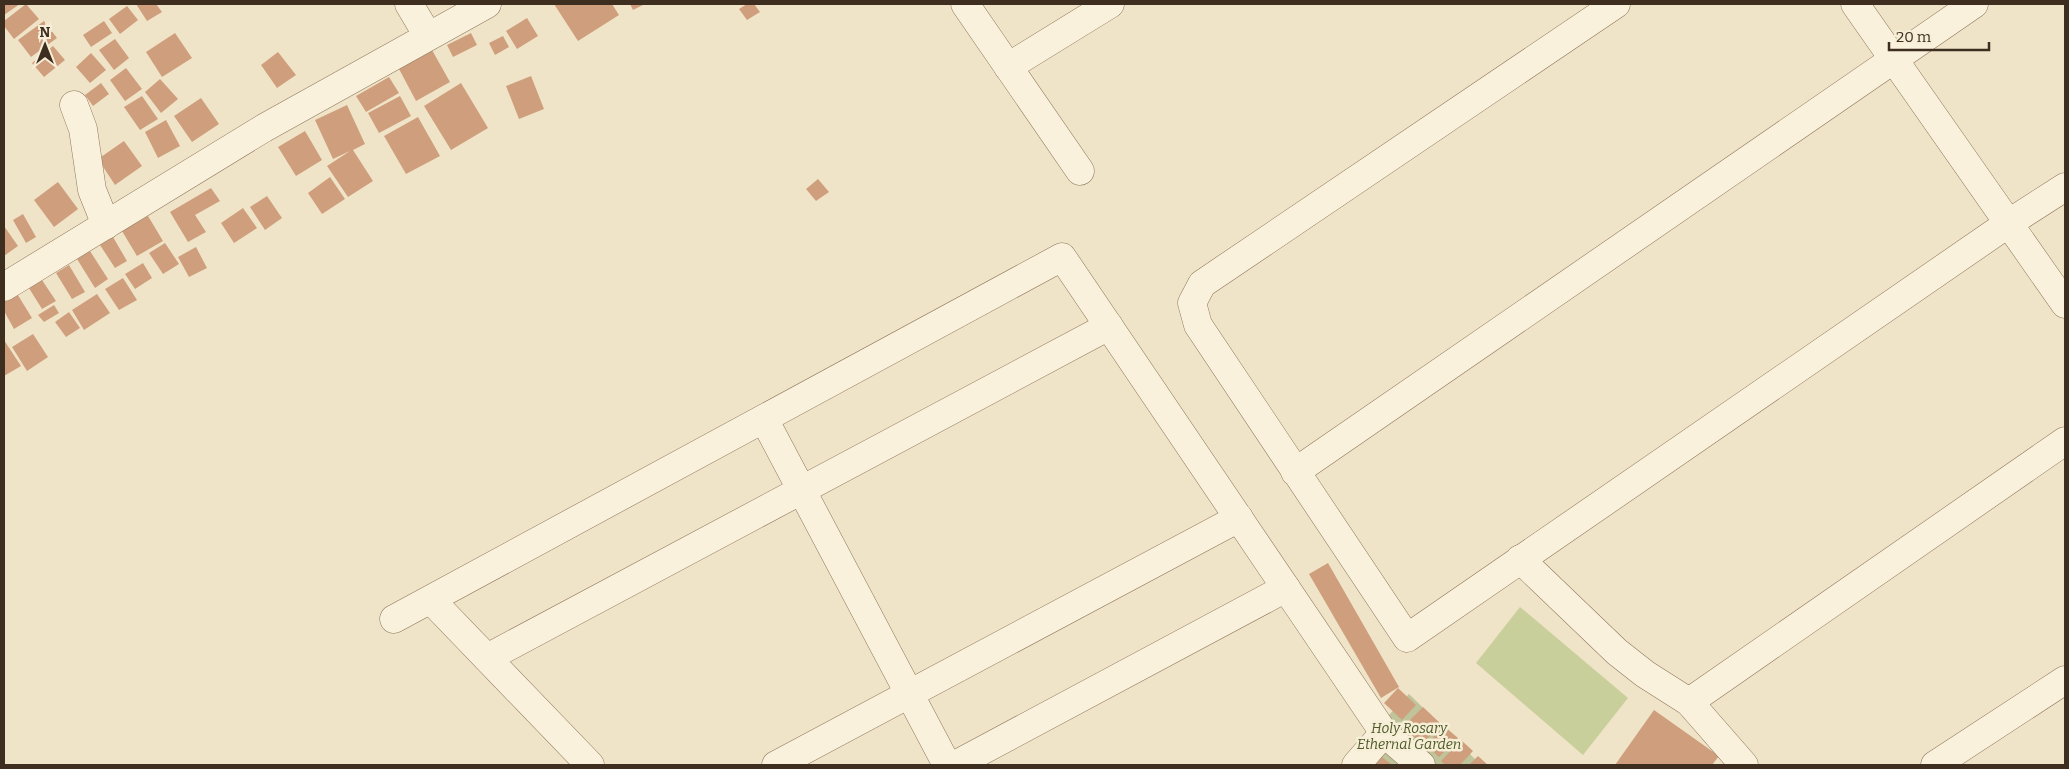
<svg xmlns="http://www.w3.org/2000/svg" width="2069" height="769" viewBox="0 0 2069 769" font-family="Bitter,serif">
  <style>
    .green { fill: #c9cf9b }
    .cemetery { fill: #bfc49a }
    .building { fill: #cf9f7d }
    .lines { fill: none; stroke-linecap: round; stroke-linejoin: round }
    .minor-casing { stroke: #8d765c; stroke-width: 29 }
    .minor { stroke: #faf1dc; stroke-width: 28 }
    .labels { text-anchor: middle; stroke-width: 5; stroke-linejoin: round; paint-order: stroke }
    .park-label { font-size: 14px; font-style: italic; fill: #4d5a26; stroke: #f7eed8 }
  </style>
  <rect width="100%" height="100%" fill="#f0e4c8"/>
  <!-- green -->
  <path class="green" d="M1520,607L1628,698L1583,755L1476,663Z"/>
  <!-- cemetery -->
  <path class="cemetery" d="M1409,694L1481,765H1341Z"/>
  <!-- building -->
  <g class="building">
    <path d="M4,4H20L4,15Z"/>
    <path d="M26,4L39,19L14,39L4,26V21Z"/>
    <path d="M136,4H156L162,12L147,21Z"/>
    <path d="M554,4H612L619,15L578,41Z"/>
    <path d="M630,4H645L633,10Z"/>
    <path d="M747,4H754L760,12L747,20L739,9Z"/>
    <path d="M127,6L138,20L120,34L109,19Z"/>
    <path d="M527,18L538,36L517,49L506,31Z"/>
    <path d="M44,21L57,38L31,57L18,40Z"/>
    <path d="M104,21L112,33L91,47L83,35Z"/>
    <path d="M175,33L192,58L162,77L146,52Z"/>
    <path d="M471,33L477,45L453,57L447,45Z"/>
    <path d="M503,36L509,47L495,55L489,43Z"/>
    <path d="M115,39L129,58L114,70L99,50Z"/>
    <path d="M53,46L65,60L44,77L32,63Z"/>
    <path d="M432,50L450,82L416,101L399,69Z"/>
    <path d="M278,52L296,75L277,88L261,65Z"/>
    <path d="M91,53L106,70L90,83L76,67Z"/>
    <path d="M126,68L142,89L125,101L110,80Z"/>
    <path d="M531,76L544,109L519,119L506,86Z"/>
    <path d="M389,77L399,93L366,112L356,96Z"/>
    <path d="M160,79L178,99L161,113L145,92Z"/>
    <path d="M101,83L109,94L93,106L85,95Z"/>
    <path d="M461,83L488,128L451,150L424,106Z"/>
    <path d="M142,96L158,119L140,130L124,107Z"/>
    <path d="M400,96L411,116L379,133L368,113Z"/>
    <path d="M201,98L219,124L192,142L174,116Z"/>
    <path d="M347,105L365,144L353,150L373,181L348,197L327,166L350,151L333,159L315,120Z"/>
    <path d="M418,117L440,156L406,174L384,136Z"/>
    <path d="M166,120L180,146L158,158L145,132Z"/>
    <path d="M305,131L322,160L296,176L278,147Z"/>
    <path d="M124,141L142,166L115,185L98,159Z"/>
    <path d="M330,177L345,199L322,214L308,193Z"/>
    <path d="M818,179L829,192L816,201L806,189Z"/>
    <path d="M58,182L78,209L54,227L34,200Z"/>
    <path d="M211,188L220,201L195,215L206,232L188,242L170,212Z"/>
    <path d="M267,196L282,218L265,230L250,207Z"/>
    <path d="M243,208L257,228L234,243L221,223Z"/>
    <path d="M23,214L36,237L26,243L13,220Z"/>
    <path d="M148,216L163,241L137,256L122,231Z"/>
    <path d="M4,226L18,246L4,256Z"/>
    <path d="M113,237L127,261L115,268L100,245Z"/>
    <path d="M165,243L179,264L163,274L149,253Z"/>
    <path d="M196,247L207,268L189,277L178,257Z"/>
    <path d="M90,251L108,279L95,288L77,259Z"/>
    <path d="M143,263L152,278L135,289L125,274Z"/>
    <path d="M69,265L85,292L72,299L56,273Z"/>
    <path d="M40,277L56,301L42,309L27,285Z"/>
    <path d="M123,278L137,300L119,310L105,289Z"/>
    <path d="M16,292L32,318L14,329L4,311V299Z"/>
    <path d="M97,294L110,313L84,330L72,310Z"/>
    <path d="M54,305L59,313L44,322L38,315Z"/>
    <path d="M69,312L80,328L66,337L55,322Z"/>
    <path d="M33,334L48,357L27,371L12,347Z"/>
    <path d="M4,340L21,366L4,376Z"/>
    <path d="M1328,563L1399,687L1381,698L1309,574Z"/>
    <path d="M1398,688L1416,705L1402,720L1384,703Z"/>
    <path d="M1423,707L1441,724L1422,744L1403,727Z"/>
    <path d="M1654,710L1719,756L1712,765H1615Z"/>
    <path d="M1444,726L1458,738L1439,757L1426,745Z"/>
    <path d="M1461,740L1473,751L1460,765H1445L1441,761Z"/>
    <path d="M1478,756L1488,765H1469Z"/>
    <path d="M1382,757L1392,765H1376Z"/>
  </g>
  <g class="lines">
    <defs>
      <g id="minor">
        <path d="M409,4L428,36"/>
        <path d="M965,4L1080,171"/>
        <path d="M1616,4L1202,284L1192,303L1198,325L1407,638L2009,223L2065,187"/>
        <path d="M1855,4L2065,304"/>
        <path d="M1008,67L1110,4"/>
        <path d="M74,105L83,129L92,190L106,225"/>
        <path d="M4,287L264,128L487,4"/>
        <path d="M764,419L947,765"/>
        <path d="M1295,472L1974,4"/>
        <path d="M1520,559L1617,652L1645,674L1689,702L1744,765"/>
        <path d="M431,600L590,765"/>
        <path d="M394,619L1062,257L1384,733"/>
        <path d="M487,658L1109,326"/>
        <path d="M1689,702L2065,441"/>
        <path d="M776,765L1239,518"/>
        <path d="M955,765L1286,588"/>
        <path d="M1356,765L1384,733L1421,765"/>
        <path d="M1935,765L2065,680"/>
      </g>
    </defs>
    <!-- minor casing -->
    <use href="#minor" class="minor-casing"/>
    <!-- minor -->
    <use href="#minor" class="minor"/>
  </g>
  <g class="labels">
    <!-- park labels -->
    <g class="park-label">
      <text x="1409" y="733">Holy Rosary<tspan x="1409" dy="16">Ethernal Garden</tspan></text>
    </g>
  </g>
  <!-- border -->
  <rect width="2069" height="769" fill="none" stroke="#3d2e20" stroke-width="10"/>
  <!-- north arrow -->
  <g transform="translate(45 45)" stroke="#f7eed8" stroke-width="4" paint-order="stroke">
  <path d="M0-4L9 19L0 12L-9 19Z" fill="#3d2e20"/>
  <text y="-8" font-size="14" font-weight="bold" text-anchor="middle" fill="#3d2e20">N</text>
  </g>
  <!-- scale -->
  <path d="M1889 42v8h100v-8" fill="none" stroke="#3d2e20" stroke-width="2.5"/>
  <text x="1896" y="42" font-size="15" fill="#3d2e20" stroke="#f7eed8" stroke-width="4" paint-order="stroke">20 m</text>
</svg>
